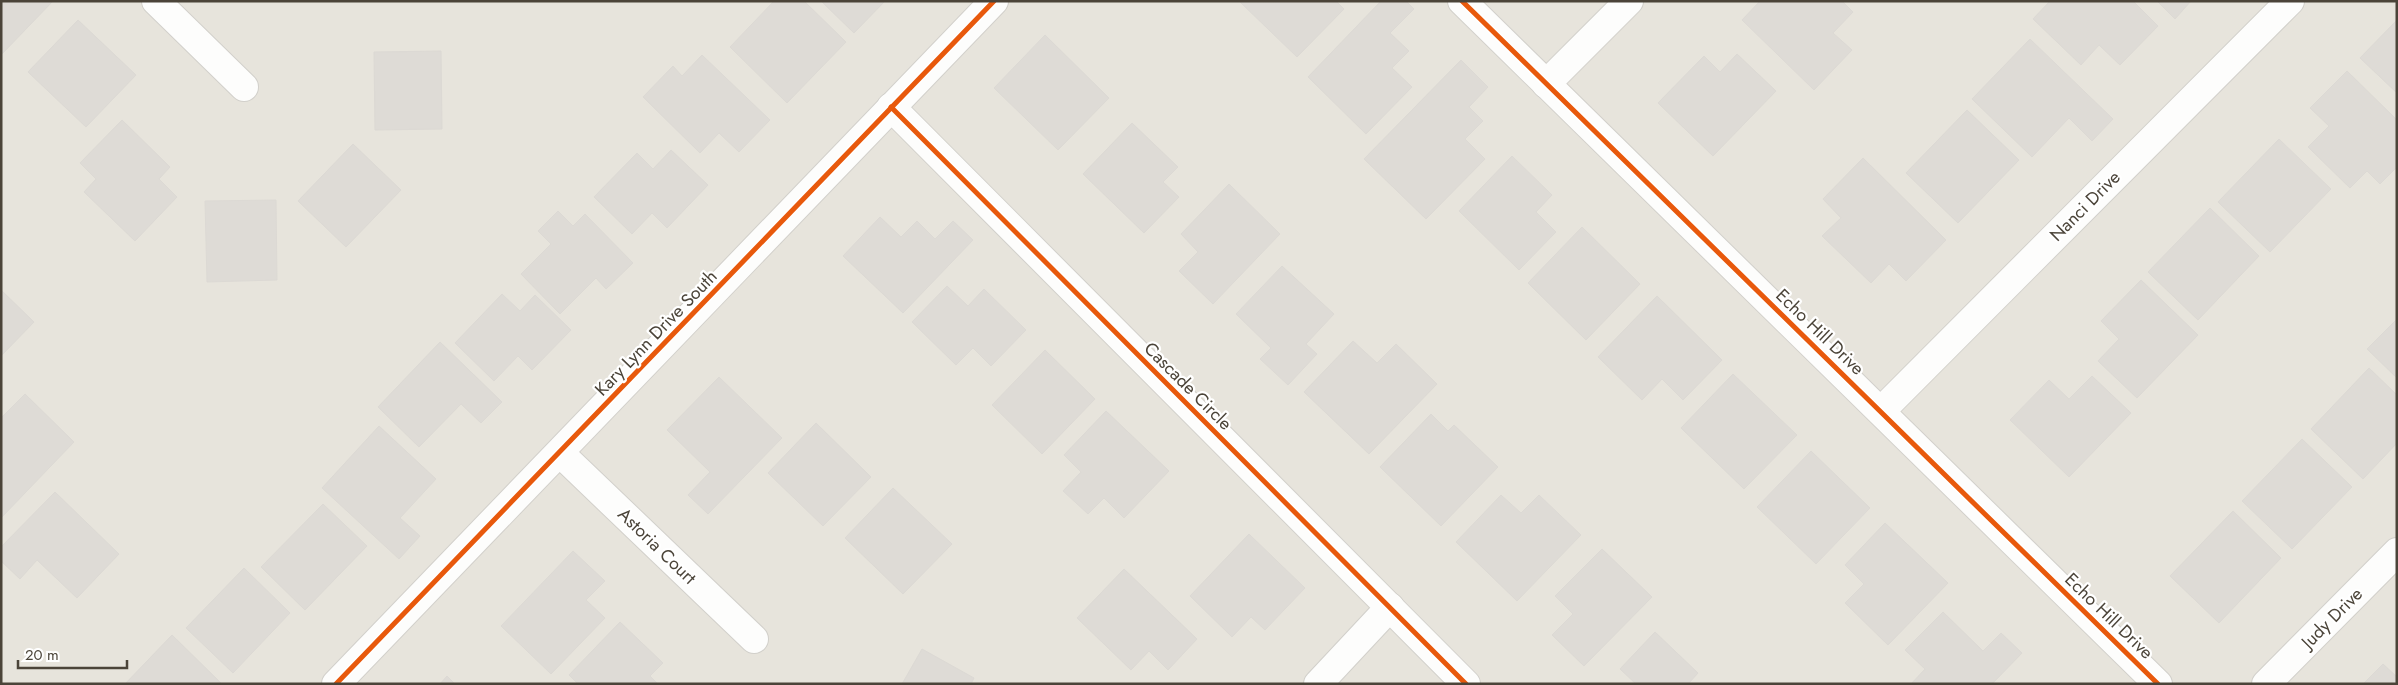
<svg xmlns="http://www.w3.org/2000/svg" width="2398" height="685" viewBox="0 0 2398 685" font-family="Jost,sans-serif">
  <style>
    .residential { fill: #e7e4dc }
    .building { fill: #dedbd6; stroke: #dcd9d4 }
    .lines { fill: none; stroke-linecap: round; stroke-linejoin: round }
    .minor-casing { stroke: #d2d0cb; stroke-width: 30 }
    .minor { stroke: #fdfdfc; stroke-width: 28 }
    .cycleway-casing { stroke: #fff; stroke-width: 8 }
    .cycleway { stroke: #e8590c; stroke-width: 5 }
    .labels { text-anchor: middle; stroke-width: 4.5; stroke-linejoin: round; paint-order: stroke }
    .street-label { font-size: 18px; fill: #4b4439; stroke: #fff }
  </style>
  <rect width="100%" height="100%" fill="#f4f2ee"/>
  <!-- residential -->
  <rect class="residential" x="1" y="1" width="2396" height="683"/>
  <!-- building -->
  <g class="building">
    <path d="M1,1H53L1,55Z"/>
    <path d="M774,1H804L846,42L787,103L730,47Z"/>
    <path d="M821,1H885L854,33Z"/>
    <path d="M1336,1L1344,9L1297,57L1240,2Z"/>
    <path d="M1381,1H1406L1414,9L1390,33L1409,51L1392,68L1412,87L1366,134L1308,77Z"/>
    <path d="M1760,1H1842L1853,12L1833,33L1852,50L1814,90L1742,20Z"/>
    <path d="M2050,1H2133L2158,26L2120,65L2099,45L2081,65L2033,19Z"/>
    <path d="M2157,1H2191L2175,19Z"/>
    <path d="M78,20L136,75L86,127L28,72Z"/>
    <path d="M2397,20V93L2360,58Z"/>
    <path d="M1045,35L1109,98L1058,150L994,88Z"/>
    <path d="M2030,39L2113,119L2092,141L2069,118L2032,157L1972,99Z"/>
    <path d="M441,51L442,129L375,130L374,52Z"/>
    <path d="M1737,54L1776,91L1713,156L1658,103L1704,56L1720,72Z"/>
    <path d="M702,55L770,120L739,152L719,133L700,153L643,97L673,66L682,76Z"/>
    <path d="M1461,60L1488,87L1469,107L1483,121L1465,139L1485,159L1426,219L1364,159Z"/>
    <path d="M2347,71L2397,120V167L2380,184L2367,171L2350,188L2308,147L2329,126L2310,108Z"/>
    <path d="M1967,110L2019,160L1958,223L1906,173Z"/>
    <path d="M122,120L170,167L159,179L177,197L135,241L84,192L96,179L80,163Z"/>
    <path d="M1132,123L1178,167L1163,182L1179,197L1144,233L1083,174Z"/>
    <path d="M2279,139L2331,189L2270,252L2218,202Z"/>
    <path d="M353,144L401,190L346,247L298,201Z"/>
    <path d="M671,150L708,185L667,228L652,213L632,234L594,197L637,153L653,169Z"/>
    <path d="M1512,156L1552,195L1536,212L1556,232L1519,270L1459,211Z"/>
    <path d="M1863,158L1946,240L1906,281L1889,264L1871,283L1822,236L1841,218L1823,199Z"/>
    <path d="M1229,184L1280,234L1213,304L1179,271L1198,252L1181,234Z"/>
    <path d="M276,200L277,280L207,282L205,201Z"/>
    <path d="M2210,208L2259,256L2198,320L2148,272Z"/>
    <path d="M558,211L573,226L585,214L633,263L606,289L596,278L560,314L521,274L551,244L538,231Z"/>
    <path d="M880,217L901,237L917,221L935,239L953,221L973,240L903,313L843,256Z"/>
    <path d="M1582,227L1640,284L1586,340L1528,283Z"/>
    <path d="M1282,266L1334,314L1306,344L1317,354L1288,385L1260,359L1271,348L1236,314Z"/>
    <path d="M2141,280L2198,335L2137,398L2098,361L2119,339L2101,321Z"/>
    <path d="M947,286L968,306L984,289L1026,330L991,366L973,348L956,365L912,322Z"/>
    <path d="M1,290L34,322L1,356Z"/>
    <path d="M502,294L520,311L535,295L571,330L532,370L518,356L494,381L455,343Z"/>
    <path d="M1657,296L1722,360L1683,400L1662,379L1642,400L1598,357Z"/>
    <path d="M2397,319V378L2367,349Z"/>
    <path d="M1353,341L1377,363L1396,344L1437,384L1369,454L1304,392Z"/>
    <path d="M440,342L502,402L481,423L461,404L419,447L378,407Z"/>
    <path d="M1045,350L1095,399L1042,454L992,405Z"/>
    <path d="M2369,368L2397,395V443L2363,479L2311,429Z"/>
    <path d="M1733,374L1797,435L1744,489L1681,428Z"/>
    <path d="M2092,376L2131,413L2069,477L2010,420L2049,380L2069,399Z"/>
    <path d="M719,377L782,438L708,514L688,495L710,472L667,430Z"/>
    <path d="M25,394L74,442L1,518V418Z"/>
    <path d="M1106,411L1169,471L1124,518L1104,498L1088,514L1063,491L1081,472L1064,455Z"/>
    <path d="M1431,414L1448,431L1454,425L1498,467L1441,526L1380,467Z"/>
    <path d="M816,423L871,477L823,526L768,473Z"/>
    <path d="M379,426L436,479L400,518L420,536L399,559L322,488Z"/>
    <path d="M2302,439L2352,487L2292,549L2242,501Z"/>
    <path d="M1811,451L1870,508L1816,564L1757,507Z"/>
    <path d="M893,488L952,544L903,594L845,538Z"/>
    <path d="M55,492L119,554L77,598L37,560L20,579L1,561V547Z"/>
    <path d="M1501,495L1521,513L1539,495L1581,535L1517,601L1456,542Z"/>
    <path d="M323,504L367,546L305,610L261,567Z"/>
    <path d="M2233,511L2281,558L2219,623L2170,576Z"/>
    <path d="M1885,523L1948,583L1888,645L1845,603L1864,584L1845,565Z"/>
    <path d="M1249,534L1305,588L1265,630L1251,617L1232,637L1190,596Z"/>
    <path d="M1602,549L1652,597L1584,666L1552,635L1573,614L1555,596Z"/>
    <path d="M573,551L605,581L586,600L605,618L551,674L501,626Z"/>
    <path d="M244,568L290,613L233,673L186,628Z"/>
    <path d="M1124,569L1197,639L1168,670L1149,651L1131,670L1077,618Z"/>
    <path d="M1943,612L1983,651L2001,633L2022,653L1992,684H1911L1925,669L1905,650Z"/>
    <path d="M620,622L663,663L650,676L658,684H578L569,675Z"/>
    <path d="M1655,632L1698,673L1688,684H1636L1620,669Z"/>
    <path d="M172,635L222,684H125Z"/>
    <path d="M922,649L974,678L971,684H902Z"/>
    <path d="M2383,664L2397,677V684H2363Z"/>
    <path d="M447,676L455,684H440Z"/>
  </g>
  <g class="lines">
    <defs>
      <g id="minor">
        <path d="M156,1L244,87"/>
        <path d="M1462,1L2158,684"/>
        <path d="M1546,84L1629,1"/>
        <path d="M891,107L1466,684"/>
        <path d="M1881,411L2290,1"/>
        <path d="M560,453L754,639"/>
        <path d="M336,684L994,1"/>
        <path d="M1318,684L1390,607"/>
        <path d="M2266,684L2397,552"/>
      </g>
    </defs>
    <!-- minor casing -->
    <use href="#minor" class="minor-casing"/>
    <!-- minor -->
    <use href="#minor" class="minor"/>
    <defs>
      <g id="cycleway">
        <path d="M1462,1L2158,684"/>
        <path d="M891,107L1466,684"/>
        <path d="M336,684L994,1"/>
      </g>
    </defs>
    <!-- cycleway casing -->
    <use href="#cycleway" class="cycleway-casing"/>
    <!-- cycleway -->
    <use href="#cycleway" class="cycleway"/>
  </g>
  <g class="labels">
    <!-- street labels -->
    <g class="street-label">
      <text transform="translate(2085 206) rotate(-45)" y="6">Nanci Drive</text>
      <text transform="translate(1820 332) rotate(44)" y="6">Echo Hill Drive</text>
      <text transform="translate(656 333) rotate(-46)" y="6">Kary Lynn Drive South</text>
      <text transform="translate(1188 386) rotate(45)" y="6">Cascade Circle</text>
      <text transform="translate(657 546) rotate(44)" y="6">Astoria Court</text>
      <text transform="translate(2109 616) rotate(44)" y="6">Echo Hill Drive</text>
      <text transform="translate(2332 618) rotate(-45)" y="6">Judy Drive</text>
    </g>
  </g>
  <!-- border -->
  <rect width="2398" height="685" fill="none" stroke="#4b4439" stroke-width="5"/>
  <!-- scale -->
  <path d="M18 660v8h109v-8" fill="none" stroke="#4b4439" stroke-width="2.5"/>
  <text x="25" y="660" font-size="15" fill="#4b4439" stroke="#ffffff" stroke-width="4" paint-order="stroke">20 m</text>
</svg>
